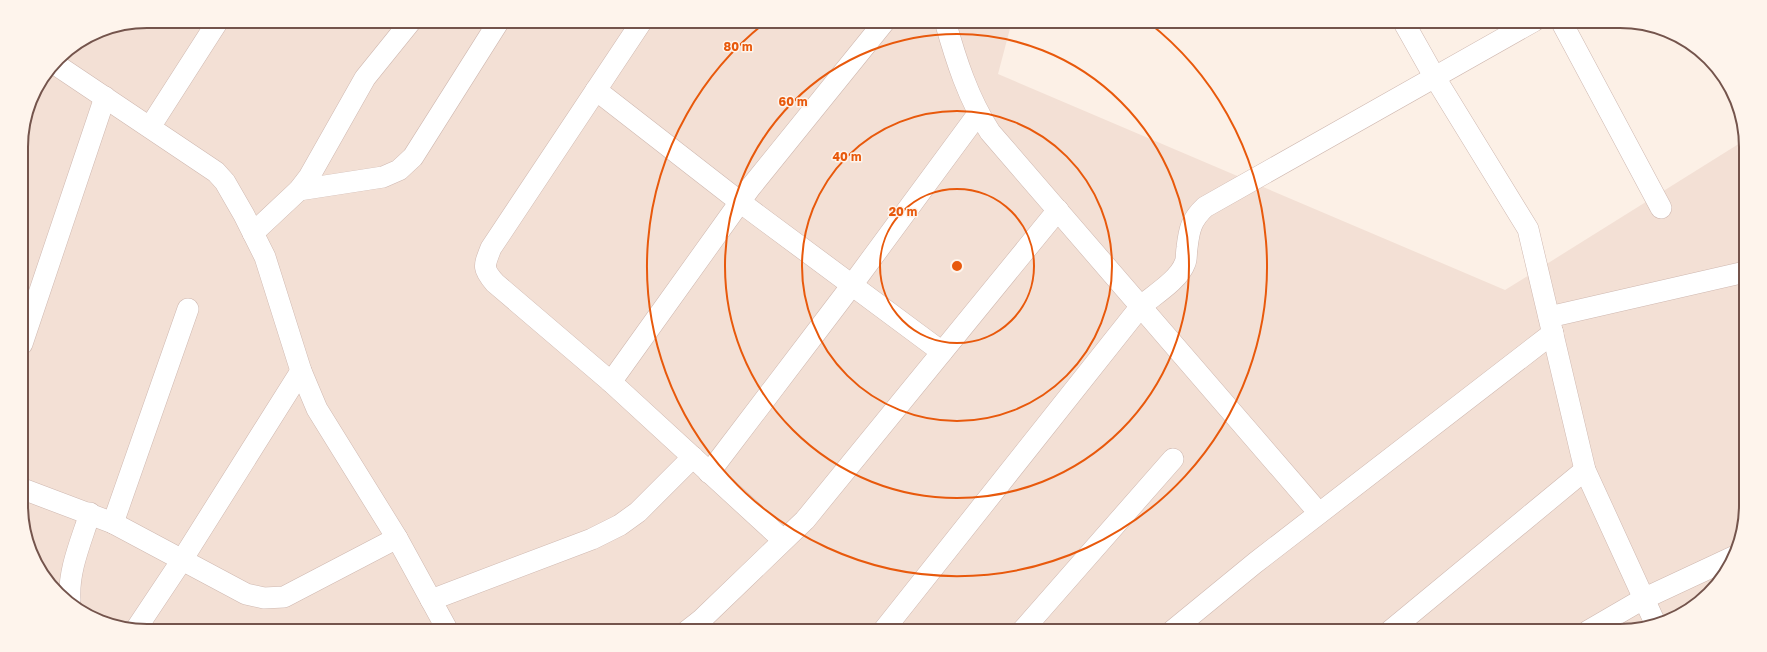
<svg xmlns="http://www.w3.org/2000/svg" width="1767" height="652" viewBox="0 0 1767 652" font-family="'Golos Text',sans-serif">
  <style>
    .residential { fill: #f3e0d5 }
    .lines { fill: none; stroke-linecap: round; stroke-linejoin: round }
    .street-casing { stroke: #cfb8b0; stroke-width: 22 }
    .street { stroke: #fff; stroke-width: 21 }
    .ring { fill: none; stroke: #e8590c; stroke-width: 2 }
    .rim { fill: none; stroke: #74544c; stroke-width: 2 }
    .centre { fill: #e8590c; stroke: #fef4ec; stroke-width: 2 }
    .ring-label { font-size: 12px; text-anchor: middle; font-weight: bold; fill: #e8590c; stroke: #fef4ec; stroke-width: 3; stroke-linejoin: round; paint-order: stroke }
  </style>
  <rect width="100%" height="100%" fill="#fcf0e6"/>
  <!-- residential -->
  <path class="residential" d="M147,21H1012L998,74L1505,290L1745,140L1746,505L1739,545L1725,575L1696,605L1661,624L1628,631H147L107,624L52,588L23,529L21,139L34,92L64,52L99,31Z"/>
  <g class="lines">
    <defs>
      <g id="street">
        <path d="M642,21L491,248C484,266 482,268 495,283L611,382L783,540"/>
        <path d="M945,21C956,60 968,98 990,132L1319,513"/>
        <path d="M1403,21L1434,76L1528,229L1585,470L1656,625"/>
        <path d="M1561,21L1661,208"/>
        <path d="M55,64L216,172L225,182L244,215L265,257L301,371L317,409L397,538L448,631"/>
        <path d="M596,90L740,202L942,352"/>
        <path d="M150,127L218,21"/>
        <path d="M299,190L383,177L399,170L413,157L499,21"/>
        <path d="M253,233L299,190L309,177L365,78L411,21"/>
        <path d="M1549,317L1745,272"/>
        <path d="M22,344L105,97"/>
        <path d="M611,382L750,188L885,21"/>
        <path d="M709,473L852,285L978,114"/>
        <path d="M23,489L113,523L246,594L264,598L284,597L397,538"/>
        <path d="M113,523L188,309"/>
        <path d="M70,600C68,570 81,542 90,513"/>
        <path d="M431,600L592,539L620,525L638,512L693,457"/>
        <path d="M136,629L182,560L301,371"/>
        <path d="M687,631L701,620L805,520L1058,210"/>
        <path d="M883,631L1141,306C1154,295 1179,280 1185,263C1187,259 1186,253 1187,248C1189,230 1191,220 1205,207L1534,21"/>
        <path d="M1022,631L1173,459"/>
        <path d="M1172,631L1255,563L1553,333"/>
        <path d="M1390,631L1585,470"/>
        <path d="M1588,631L1643,599L1733,557"/>
      </g>
    </defs>
    <!-- street casing -->
    <use href="#street" class="street-casing"/>
    <!-- street -->
    <use href="#street" class="street"/>
  </g>
  <!-- distance rings -->
  <g class="ring">
    <circle cx="957" cy="266" r="77"/>
    <circle cx="957" cy="266" r="155"/>
    <circle cx="957" cy="266" r="232"/>
    <path d="M1148 22A310 310 0 1 1 766 22"/>
  </g>
  <!-- crop -->
  <path d="M0 0H1767V652H0ZM147 28H1620A119 119 0 0 1 1739 147V505A119 119 0 0 1 1620 624H147A119 119 0 0 1 28 505V147A119 119 0 0 1 147 28Z" fill="#fef4ec" fill-rule="evenodd"/>
  <path class="rim" d="M147 28H1620A119 119 0 0 1 1739 147V505A119 119 0 0 1 1620 624H147A119 119 0 0 1 28 505V147A119 119 0 0 1 147 28Z"/>
  <circle cx="957" cy="266" r="6" class="centre"/>
  <g class="ring-label">
    <text x="738" y="51">80 m</text>
    <text x="793" y="106">60 m</text>
    <text x="847" y="161">40 m</text>
    <text x="903" y="216">20 m</text>
  </g>
</svg>
